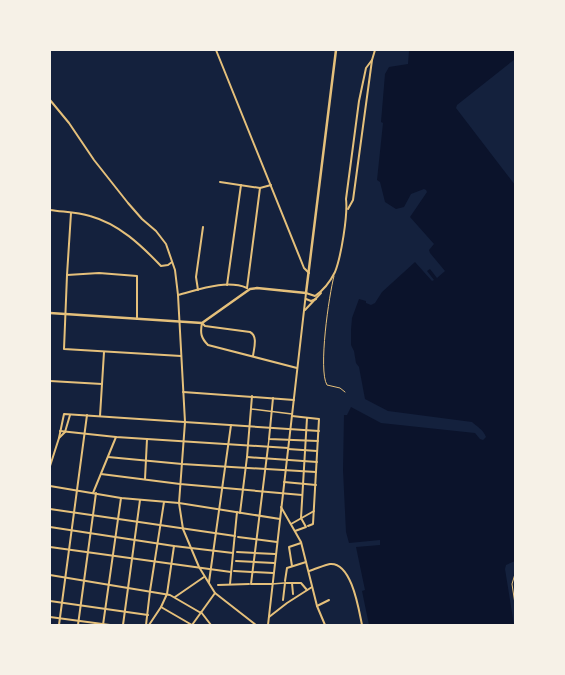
<svg xmlns="http://www.w3.org/2000/svg" width="565" height="675" viewBox="0 0 565 675" font-family="'Alegreya Sans',sans-serif">
  <style>
    .water { fill: #0b132b }
    .lines { fill: none; stroke-linecap: round; stroke-linejoin: round }
    .service { stroke: #e5c07b; stroke-width: 1 }
    .pedestrian { stroke: #e5c07b; stroke-width: 1.5 }
    .minor { stroke: #e5c07b; stroke-width: 2 }
    .tertiary { stroke: #e5c07b; stroke-width: 2 }
    .secondary { stroke: #e5c07b; stroke-width: 2.5 }
  </style>
  <rect width="100%" height="100%" fill="#14213d"/>
  <!-- water -->
  <path class="water" d="M411,50H515V59L457,105L456,108L515,185V561L506,565L505,569L514,625H369L362,591L365,590L356,547L380,545V540L349,543L346,532L343,470L344,415H347L351,407L381,423L475,433L480,439L483,440L486,437C483,429 477,427 472,422L388,411L365,399L359,367L356,363L354,351L351,345V330L352,318L359,299L366,301V303L371,305L375,303L382,292L415,262L432,281L434,280L427,271L430,269L437,278L445,271L430,253L429,250L434,244L410,217L427,192L426,190L424,189L411,194L404,207L396,209L385,202L380,182L377,180L383,123L381,122L385,74L389,67L408,64L409,51Z"/>
  <g class="lines">
    <!-- service -->
    <g class="service">
      <path d="M334,276C329,295 318,370 327,385L340,388L345,392"/>
      <path d="M515,574L512,584L515,604"/>
    </g>
    <!-- pedestrian -->
    <g class="pedestrian">
      <path d="M251,409L292,414"/>
      <path d="M268,447L269,439"/>
      <path d="M272,584L284,583"/>
    </g>
    <!-- minor -->
    <g class="minor">
      <path d="M216,50L304,268L309,273"/>
      <path d="M50,100L69,123L94,160L128,203L142,219L156,231L166,244L175,270L178,295L185,422L179,503L183,529L199,567L215,593L256,625"/>
      <path d="M220,182L260,188L271,185"/>
      <path d="M348,209L353,200L372,60L375,50"/>
      <path d="M50,210C63,212 77,212 90,216C119,224 141,245 161,266L168,265L172,262"/>
      <path d="M71,213L67,275L64,349L181,356"/>
      <path d="M67,275L99,273L137,276V319"/>
      <path d="M227,285L241,185"/>
      <path d="M247,288L260,188"/>
      <path d="M198,290L196,277L203,227"/>
      <path d="M306,293L315,296C324,290 330,282 335,272C341,257 348,215 346,199L359,101L366,68L372,60"/>
      <path d="M178,295C198,290 226,279 247,288"/>
      <path d="M306,299L311,301L316,299"/>
      <path d="M305,310L321,293"/>
      <path d="M253,356C254,348 258,336 250,332L205,326L202,323C200,333 201,338 208,345L297,368"/>
      <path d="M50,381L102,384"/>
      <path d="M183,392L294,400"/>
      <path d="M273,398L269,439L318,441"/>
      <path d="M100,416L104,352"/>
      <path d="M292,416L319,419L313,524L308,526"/>
      <path d="M65,432L70,415"/>
      <path d="M59,438L64,414L319,431"/>
      <path d="M268,447L251,584H272"/>
      <path d="M288,449L317,451"/>
      <path d="M108,457L182,464L316,472"/>
      <path d="M247,457L317,462"/>
      <path d="M101,474L180,484L302,495"/>
      <path d="M145,479L147,439"/>
      <path d="M284,482L316,485"/>
      <path d="M50,486L121,498L179,503L280,519"/>
      <path d="M93,493L116,437"/>
      <path d="M50,509L235,536"/>
      <path d="M240,513L247,457L252,396"/>
      <path d="M291,524L314,511"/>
      <path d="M50,527L174,546L233,553"/>
      <path d="M295,531L306,527L301,518L307,418"/>
      <path d="M238,537L277,542"/>
      <path d="M50,547L231,572"/>
      <path d="M237,552L275,554"/>
      <path d="M236,561L274,563"/>
      <path d="M292,566L289,547L301,543"/>
      <path d="M234,571L273,573"/>
      <path d="M309,571C316,569 324,565 330,564C352,562 359,611 362,625"/>
      <path d="M50,575L170,595L201,613"/>
      <path d="M285,581L287,568L306,562"/>
      <path d="M209,582L231,425"/>
      <path d="M292,583L293,594"/>
      <path d="M230,584L237,512"/>
      <path d="M218,585L249,584"/>
      <path d="M175,597L204,577"/>
      <path d="M283,600L285,583H301L307,590"/>
      <path d="M50,601L148,615"/>
      <path d="M317,606L329,600"/>
      <path d="M161,607L192,625"/>
      <path d="M201,612L211,625"/>
      <path d="M50,617L110,625"/>
      <path d="M269,617L287,603L312,587"/>
      <path d="M59,625L87,415"/>
      <path d="M78,625L96,493"/>
      <path d="M103,625L121,498"/>
      <path d="M123,625L140,500"/>
      <path d="M146,625L150,591L164,502"/>
      <path d="M149,625L161,607L167,594L174,546"/>
      <path d="M192,625L215,593"/>
    </g>
    <!-- tertiary -->
    <g class="tertiary">
      <path d="M60,431L116,437L288,448"/>
      <path d="M50,466L59,438L65,432"/>
      <path d="M281,507L301,542L317,606L325,625"/>
      <path d="M268,625L306,293"/>
    </g>
    <!-- secondary -->
    <path class="secondary" d="M50,313L202,323L250,289L257,288L306,293L336,50"/>
  </g>
  <!-- border -->
  <rect width="565" height="675" fill="none" stroke="#f6f1e7" stroke-width="102"/>
</svg>
